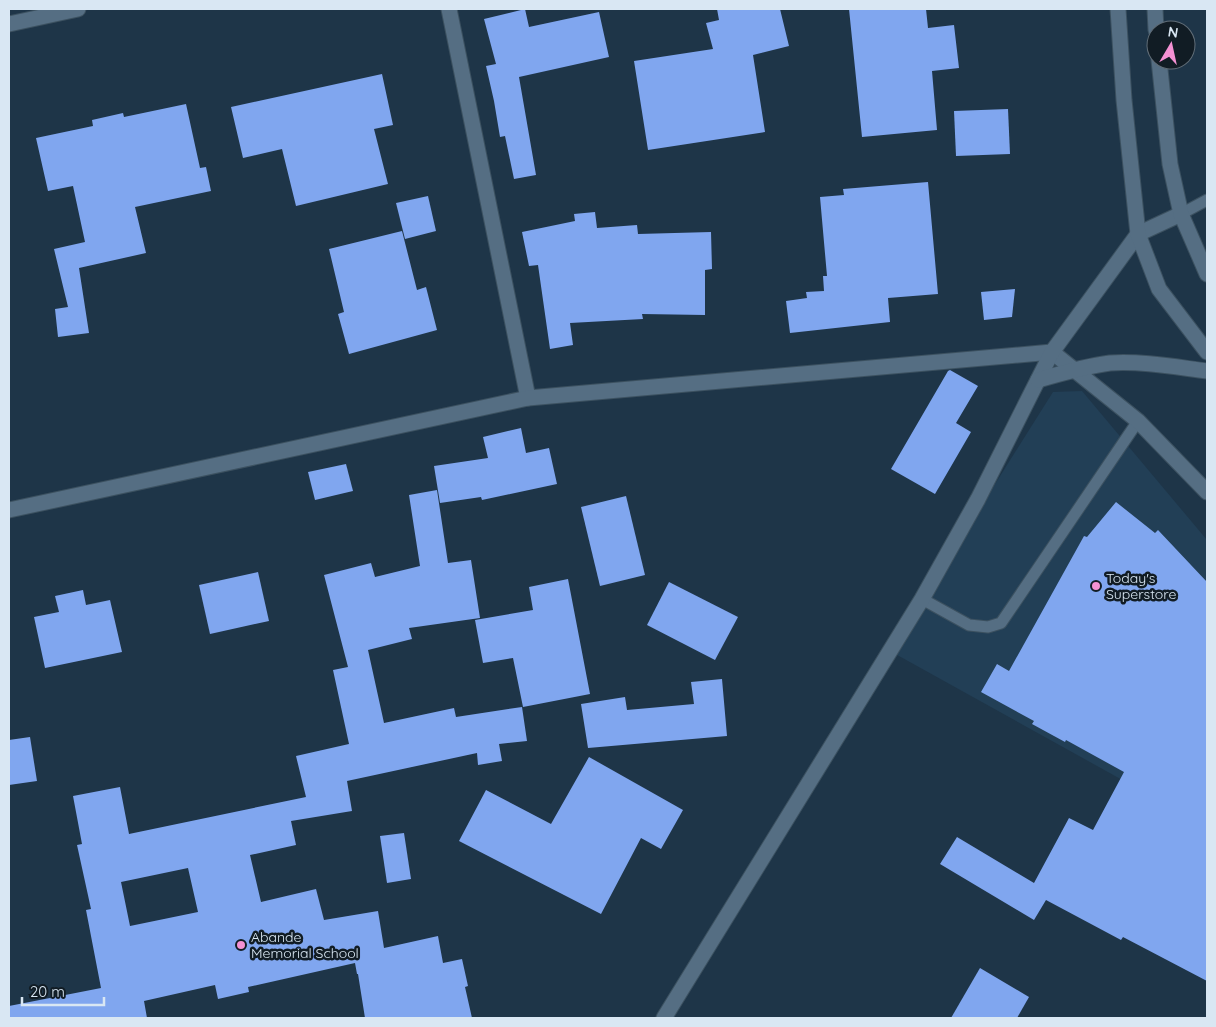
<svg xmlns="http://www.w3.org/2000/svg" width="1216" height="1027" viewBox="0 0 1216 1027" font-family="Quicksand,sans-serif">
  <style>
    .built { fill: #223f56 }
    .building { fill: #80a6ef; fill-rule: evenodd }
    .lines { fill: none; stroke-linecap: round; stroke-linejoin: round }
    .service-casing { stroke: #3c5160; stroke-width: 13 }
    .minor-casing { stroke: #3c5160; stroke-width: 17 }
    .tertiary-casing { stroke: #3c5160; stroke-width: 17 }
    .secondary-casing { stroke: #3c5160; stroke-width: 17 }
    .service { stroke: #556e83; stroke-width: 11 }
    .minor { stroke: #556e83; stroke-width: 15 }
    .tertiary { stroke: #556e83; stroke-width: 15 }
    .secondary { stroke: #556e83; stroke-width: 15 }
    .poi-dot { fill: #f491d3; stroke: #111c24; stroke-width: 2 }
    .labels { text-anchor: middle; stroke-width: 5; stroke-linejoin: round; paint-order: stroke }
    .poi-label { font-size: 14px; fill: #d9e7f3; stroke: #111c24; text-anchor: start }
  </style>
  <rect width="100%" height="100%" fill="#1e3548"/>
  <!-- built -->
  <path class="built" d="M1082,391L1207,540V827L890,651L1053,392Z"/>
  <!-- building -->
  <g class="building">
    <path d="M525,9L529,27L599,12L609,57L519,77L536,175L514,179L505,136L500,137L494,101L486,66L496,64L484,19Z"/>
    <path d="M717,9H780L789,46L753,55L765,132L648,150L634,61L713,49L706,23L719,20Z"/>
    <path d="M849,9H926L928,28L954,25L959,68L932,71L937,130L862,137Z"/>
    <path d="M382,74L393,125L374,129L388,184L296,206L282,149L243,158L231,107Z"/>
    <path d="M186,104L200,168L206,167L211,191L135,207L146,253L79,268L89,333L58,337L55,309L68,307L54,249L85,242L73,186L48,191L36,138L93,126L92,120L123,113L124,117Z"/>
    <path d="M1008,109L1010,154L956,156L954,111Z"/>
    <path d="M928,182L938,294L888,298L890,322L790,333L786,301L807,298L806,292L824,291L823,276H827L820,197L844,195L843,189Z"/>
    <path d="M428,196L436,231L405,239L396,203Z"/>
    <path d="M595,212L597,228L637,225L638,234L711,232L712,269L705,270V315L642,314L643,319L570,323L573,345L550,349L538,265L529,266L522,232L575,221L574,214Z"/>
    <path d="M402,231L417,290L426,287L437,330L349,354L338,314L344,312L329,249Z"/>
    <path d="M1015,289L1012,317L984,320L981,292Z"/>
    <path d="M950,370L978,386L956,423L971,432L935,494L891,469L948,371Z"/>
    <path d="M521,428L526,453L549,448L557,484L482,500L481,497L440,503L434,466L488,458L483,437Z"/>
    <path d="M346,464L353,491L315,500L308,472Z"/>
    <path d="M437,490L448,563L471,560L480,618L409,628L412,639L368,650L384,723L454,708L456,717L522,707L527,741L499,744L502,761L478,765L477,753L347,781L352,811L291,821L296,845L250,855L261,902L316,889L324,920L378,911L384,948L438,936L443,963L462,959L468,986L465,987L472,1018H365L358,974H357L355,963L248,987L249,992L218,999L215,985L144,1001L147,1018H9V1006L101,988L86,910L91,909L77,845L82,844L73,796L120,787L129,834L306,797L296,756L349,744L333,670L348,667L324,575L371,563L375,577L420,566L409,495ZM188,868L198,912L130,926L121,882Z"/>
    <path d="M626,496L645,575L600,586L581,507Z"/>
    <path d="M1116,502L1155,533L1158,530L1207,582V981L1123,937L1121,940L1046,900L1034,920L940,864L957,837L1034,883L1069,818L1093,830L1124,772L1066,740L1065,742L1032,724L1034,721L981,692L997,664L1009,671L1084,536L1087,537Z"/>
    <path d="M258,572L269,621L210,634L199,585Z"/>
    <path d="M568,579L590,694L523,707L513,658L483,663L475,620L533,610L529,587Z"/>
    <path d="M669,582L738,617L715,660L647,625Z"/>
    <path d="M83,590L86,605L110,600L122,652L45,668L34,617L59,612L55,596Z"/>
    <path d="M722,679L727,736L588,748L581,704L625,697L627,710L694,704L691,682Z"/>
    <path d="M30,737L37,781L9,785V740Z"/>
    <path d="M589,757L683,810L661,849L641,838L601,914L459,841L486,790L551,824Z"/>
    <path d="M404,833L411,879L387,883L380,836Z"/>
    <path d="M980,968L1029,997L1017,1018H951Z"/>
  </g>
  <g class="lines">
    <defs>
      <g id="service">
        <path d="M1181,214L1207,200"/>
        <path d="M922,599L969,625L988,627L1001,623L1138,421"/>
      </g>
      <g id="minor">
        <path d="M449,9L528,398"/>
        <path d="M9,24L78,9"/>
        <path d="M9,510L528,398L1052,352L1138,421L1207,492"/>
      </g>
      <path id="tertiary" d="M664,1018L922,599L978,499L1052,352L1138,234L1181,214"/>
      <g id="secondary">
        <path d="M1118,9L1124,100L1138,234L1159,289L1207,352"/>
        <path d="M1155,9L1156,30"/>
        <path d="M1159,60L1170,164L1181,214L1207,274"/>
        <path d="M1038,380C1062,373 1086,366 1110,363C1142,361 1175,367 1207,371"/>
      </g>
    </defs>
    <!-- service casing -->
    <use href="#service" class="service-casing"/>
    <!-- minor casing -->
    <use href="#minor" class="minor-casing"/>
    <!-- tertiary casing -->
    <use href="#tertiary" class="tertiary-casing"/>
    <!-- secondary casing -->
    <use href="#secondary" class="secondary-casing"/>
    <!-- service -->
    <use href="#service" class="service"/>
    <!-- minor -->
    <use href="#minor" class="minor"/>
    <!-- tertiary -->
    <use href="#tertiary" class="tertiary"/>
    <!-- secondary -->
    <use href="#secondary" class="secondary"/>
  </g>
  <!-- markers -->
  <g class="poi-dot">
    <circle cx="1096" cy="586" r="5"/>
    <circle cx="241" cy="945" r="5"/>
  </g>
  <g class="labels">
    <!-- poi labels -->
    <g class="poi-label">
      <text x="1106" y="583">Today's<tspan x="1106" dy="16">Superstore</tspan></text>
      <text x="251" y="942">Abande<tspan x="251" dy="16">Memorial School</tspan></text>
    </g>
  </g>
  <!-- border -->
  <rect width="1216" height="1027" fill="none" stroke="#d9e7f3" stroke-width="20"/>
  <!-- north arrow -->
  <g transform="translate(1171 45) rotate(9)"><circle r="24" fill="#111c24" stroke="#616d77"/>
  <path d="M0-4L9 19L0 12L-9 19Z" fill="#f491d3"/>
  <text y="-8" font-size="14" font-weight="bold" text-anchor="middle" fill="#d9e7f3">N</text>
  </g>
  <!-- scale -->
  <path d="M22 997v8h82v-8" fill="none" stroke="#d9e7f3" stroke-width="2.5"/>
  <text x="30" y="997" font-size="15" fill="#d9e7f3" stroke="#111c24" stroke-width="4" paint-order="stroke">20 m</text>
</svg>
